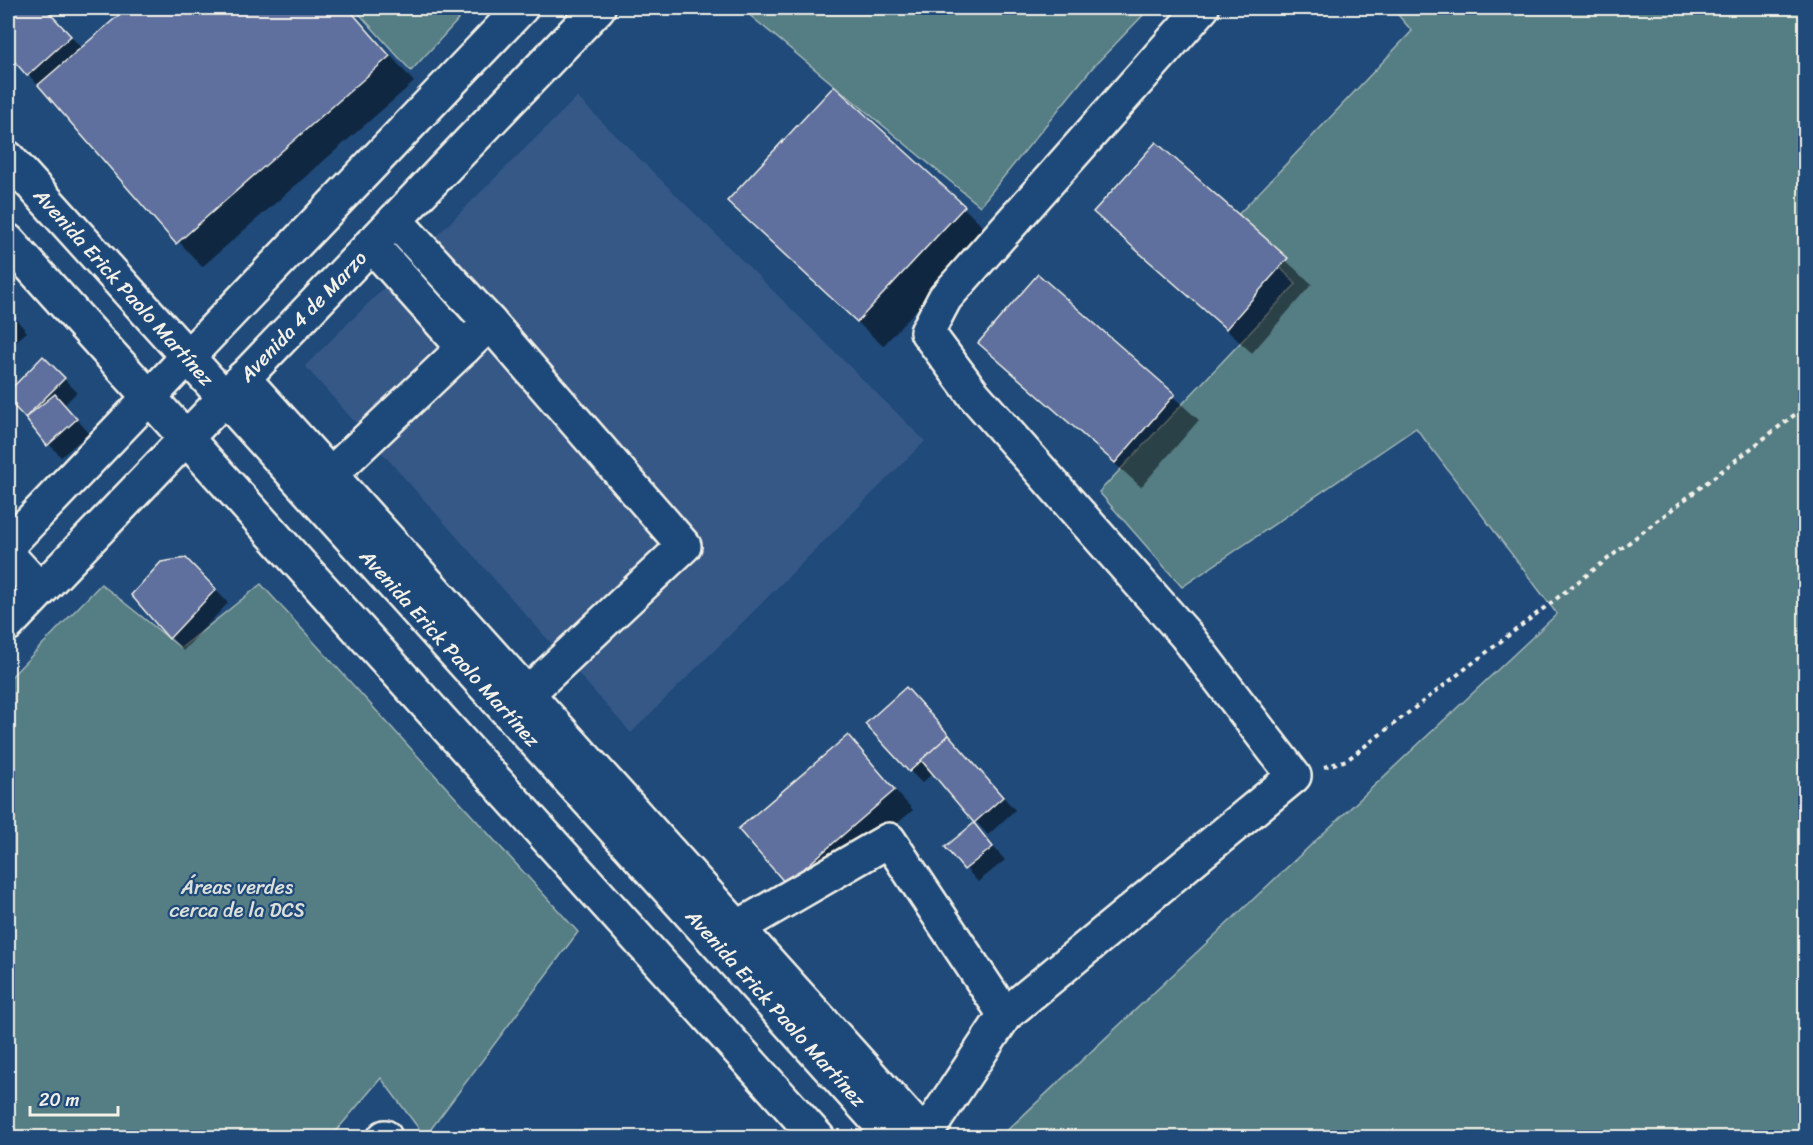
<svg xmlns="http://www.w3.org/2000/svg" width="1813" height="1145" viewBox="0 0 1813 1145" font-family="Sriracha,sans-serif">
  <style>
    .built { fill: #365887 }
    .green { fill: #547d84; stroke: #a4b7b6; stroke-width: 1.5 }
    .shadow { fill: #0007 }
    .building { fill: #5e6f9e; stroke: #f4f1e8; stroke-width: 1.5 }
    .lines { fill: none; stroke-linecap: round; stroke-linejoin: round }
    .minor-casing { stroke: #f4f1e8; stroke-width: 38 }
    .major-casing { stroke: #f4f1e8; stroke-width: 38 }
    .path { stroke: #f4f1e8; stroke-width: 4; stroke-dasharray: 4.5 4.5; stroke-linecap: butt }
    .minor { stroke: #1f4a7a; stroke-width: 33 }
    .major { stroke: #1f4a7a; stroke-width: 33 }
    .labels { text-anchor: middle; stroke-width: 4.5; stroke-linejoin: round; paint-order: stroke }
    .street-label { font-size: 20px; fill: #f4f1e8; stroke: #1f4a7a }
    .park-label { font-size: 20px; fill: #dce0d9; stroke: #1f4a7a }
  </style>
  <rect width="100%" height="100%" fill="#1f4a7a"/>
  <filter id="ink" filterUnits="userSpaceOnUse"><feTurbulence type="fractalNoise" baseFrequency=".0167" numOctaves="2"/><feDisplacementMap in="SourceGraphic" scale="12" xChannelSelector="R" yChannelSelector="G"/><feConvolveMatrix kernelMatrix="1 2 1 2 8 2 1 2 1" color-interpolation-filters="sRGB"/></filter>
  <g filter="url(#ink)">
    <!-- built -->
    <path class="built" d="M577,97L925,441L631,733L305,366Z"/>
    <!-- green -->
    <g class="green">
      <path d="M354,8H469L411,71Z"/>
      <path d="M741,8H1150L1093,67L980,206Z"/>
      <path d="M1392,8H1805V1137L999,1138L1557,614L1416,428L1182,587L1099,492L1296,284L1234,219L1412,31Z"/>
      <path d="M101,584L181,648L261,584L578,932L425,1137L381,1078L331,1137H8V680Z"/>
    </g>
    <!-- shadow -->
    <g class="shadow">
      <path d="M8,8H46L82,49L119,16L110,8H349L414,82L202,267L8,52Z"/>
      <path d="M1156,144L1312,284L1252,353L1095,212Z"/>
      <path d="M963,207L988,232L883,346L754,226Z"/>
      <path d="M1038,276L1199,420L1141,487L980,343Z"/>
      <path d="M8,310L27,332L8,348Z"/>
      <path d="M43,358L77,392L64,405L89,433L61,457L8,399V394Z"/>
      <path d="M199,572L228,603L183,651L133,595Z"/>
      <path d="M919,702L1015,810L988,835L933,773L922,783L910,771Z"/>
      <path d="M848,737L913,810L806,902L787,883Z"/>
      <path d="M974,825L1005,860L978,882L947,847Z"/>
    </g>
    <!-- building -->
    <g class="building">
      <path d="M8,8H45L71,36L27,76L8,54Z"/>
      <path d="M127,8H348L390,56L176,244L38,85Z"/>
      <path d="M834,86L965,206L857,322L727,201Z"/>
      <path d="M1156,142L1288,258L1226,329L1093,212Z"/>
      <path d="M1038,274L1175,394L1115,463L978,343Z"/>
      <path d="M8,309L15,318L8,325Z"/>
      <path d="M43,356L65,378L25,418L8,400V392Z"/>
      <path d="M55,394L77,419L47,446L25,418Z"/>
      <path d="M186,558L216,589L169,639L131,595L161,562Z"/>
      <path d="M906,687L949,735L909,772L865,724Z"/>
      <path d="M848,735L895,790L786,884L738,829Z"/>
      <path d="M949,735L1003,797L974,823L921,760Z"/>
      <path d="M974,823L993,847L964,870L945,847Z"/>
    </g>
    <g class="lines">
      <defs>
        <g id="minor">
          <path d="M395,220L490,323L684,546L527,694"/>
          <path d="M371,244L464,348"/>
          <path d="M243,378L924,1135"/>
          <path d="M330,475L490,323"/>
          <path d="M8,545L521,8"/>
          <path d="M8,555L40,590"/>
          <path d="M8,624L598,8"/>
          <path d="M721,940L737,928L889,840L1005,1015"/>
          <path d="M384,1138L385,1137"/>
          <path d="M923,1138L1005,1015L1294,776L1185,634L974,395L927,332L945,298L1202,8"/>
        </g>
        <g id="major">
          <path d="M8,158L893,1138"/>
          <path d="M8,241L818,1138"/>
        </g>
      </defs>
      <!-- minor casing -->
      <use href="#minor" class="minor-casing"/>
      <!-- major casing -->
      <use href="#major" class="major-casing"/>
      <!-- path -->
      <path class="path" d="M1324,767L1347,760L1806,406"/>
      <!-- minor -->
      <use href="#minor" class="minor"/>
      <!-- major -->
      <use href="#major" class="major"/>
    </g>
  </g>
  <g class="labels">
    <!-- street labels -->
    <g class="street-label">
      <text transform="translate(124 287) rotate(48)" y="7">Avenida Erick Paolo Martínez</text>
      <text transform="translate(303 316) rotate(-46)" y="7">Avenida 4 de Marzo</text>
      <text transform="translate(450 648) rotate(48)" y="7">Avenida Erick Paolo Martínez</text>
      <text transform="translate(776 1008) rotate(48)" y="7">Avenida Erick Paolo Martínez</text>
    </g>
    <!-- park labels -->
    <g class="park-label">
      <text x="237" y="894">Áreas verdes<tspan x="237" dy="23">cerca de la DCS</tspan></text>
    </g>
  </g>
  <!-- margin -->
  <rect width="1813" height="1145" fill="none" stroke="#1f4a7a" stroke-width="30"/>
  <rect x="15" y="15" width="1783" height="1115" fill="none" stroke="#f4f1e8" stroke-width="2" filter="url(#ink)"/>
  <!-- scale -->
  <path d="M30 1106v9h88v-9" fill="none" stroke="#f4f1e8" stroke-width="3"/>
  <text x="39" y="1106" font-size="18" fill="#f4f1e8" stroke="#1f4a7a" stroke-width="4.5" paint-order="stroke">20 m</text>
</svg>
